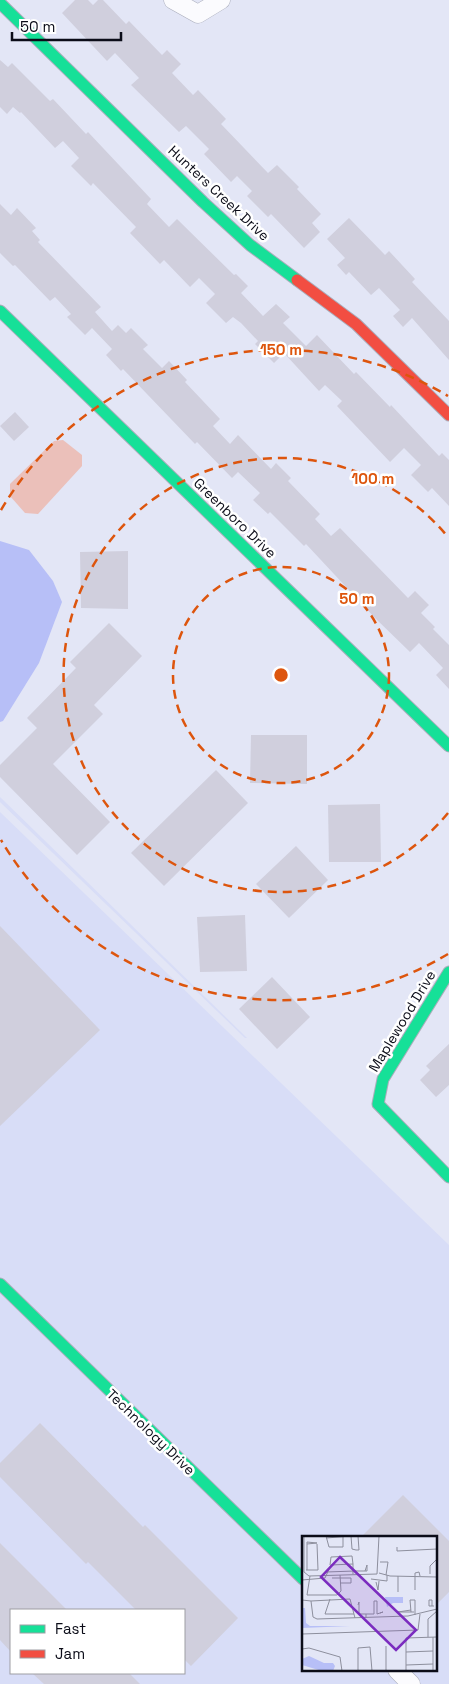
<svg xmlns="http://www.w3.org/2000/svg" width="449" height="1684" viewBox="0 0 449 1684" font-family="'Space Grotesk',sans-serif">
  <style>
    .built { fill: #d8ddf7; fill-rule: evenodd }
    .green { fill: #ebc0ba }
    .water { fill: #b7bff7 }
    .building { fill: #d0cfdd }
    .lines { fill: none; stroke-linecap: round; stroke-linejoin: round }
    .street-casing { stroke: #aaadbb; stroke-width: 19 }
    .fast-casing { stroke: #aaadbb; stroke-width: 13 }
    .jam-casing { stroke: #aaadbb; stroke-width: 13 }
    .street { stroke: #fbfbfe; stroke-width: 18 }
    .fast { stroke: #16e098; stroke-width: 11 }
    .jam { stroke: #f24e42; stroke-width: 11 }
    .ring { fill: none; stroke: #dd550d; stroke-width: 2.5; stroke-dasharray: 9 6 }
    .labels { text-anchor: middle; stroke-width: 5; stroke-linejoin: round; paint-order: stroke }
    .street-label { font-size: 14px; fill: #0b0c18; stroke: #fff }
    .inset-road { fill: none; stroke: #8d8f9d; stroke-width: 1 }
    .view { fill: #7b2cbf; fill-opacity: 0.15; stroke: #7b2cbf; stroke-width: 2.5 }
    .inset-edge { fill: none; stroke: #0b0c18; stroke-width: 2.5 }
    .centre { fill: #dd550d; stroke: #fff; stroke-width: 2.5 }
    .ring-label { font-size: 15px; text-anchor: middle; font-weight: bold; fill: #dd550d; stroke: #fff; stroke-width: 5; stroke-linejoin: round; paint-order: stroke }
  </style>
  <rect width="100%" height="100%" fill="#e3e6f6"/>
  <!-- built -->
  <g class="built">
    <path d="M0,797L204,996L247,1038H245L0,802Z"/>
    <path d="M0,812L449,1245V1684H0ZM303,1538H435V1670H303ZM11,1610H184V1673H11Z"/>
  </g>
  <!-- green -->
  <path class="green" d="M63,440L82,455V466L38,514L25,513L10,496V484L54,441Z"/>
  <!-- water -->
  <path class="water" d="M0,541L29,550L53,581L62,602L39,663L3,721L0,722Z"/>
  <!-- building -->
  <g class="building">
    <path d="M75,0H88L93,5L98,0H103L126,24L129,21L162,55L167,50L181,64L172,73L193,95L198,90L226,119L221,124L268,173L277,165L299,187L297,189L321,214L312,223L320,232L304,248L271,214L268,217L247,196L252,191L237,176L231,182L204,154L209,149L186,126L179,132L131,85L139,78L115,53L107,61L62,13Z"/>
    <path d="M0,60L8,67L12,63L50,101L53,99L86,134L88,132L151,199L147,204L169,227L177,219L234,275L236,274L248,286L241,293L263,316L276,304L290,317L283,323L306,346L317,335L354,374L356,372L390,407L391,405L439,456L442,453L449,460V506L432,488L428,492L411,475L421,465L404,448L390,462L337,406L342,401L325,385L319,391L284,353L274,363L255,344L258,341L241,323L233,317L226,323L206,303L215,294L199,278L190,287L164,260L160,264L130,233L136,227L93,183L91,186L71,166L79,158L63,141L55,148L21,112L20,113L13,107L7,114L0,107Z"/>
    <path d="M0,204L11,215L17,208L36,228L32,231L40,240L38,242L101,307L95,312L112,331L118,325L126,333L131,328L148,345L143,349L162,368L169,361L187,380L185,382L220,419L213,426L230,444L238,435L271,469L276,463L291,478L288,481L320,514L315,519L331,536L340,528L408,598L415,591L429,605L421,613L435,627L433,629L449,645V689L436,675L443,668L419,643L410,652L375,618L306,544L304,546L270,512L268,514L253,500L260,493L238,472L232,478L197,442L195,444L123,369L121,371L106,355L112,349L92,328L85,335L67,317L71,314L55,297L50,301L15,265L13,266L0,253Z"/>
    <path d="M349,218L385,255L389,251L415,279L412,282L449,321V360L412,318L403,327L393,316L400,310L379,288L371,295L349,272L346,275L337,265L345,258L327,239Z"/>
    <path d="M15,412L29,427L14,441L0,426Z"/>
    <path d="M128,551V609L81,608L80,552Z"/>
    <path d="M109,623L142,656L94,705L103,714L53,764L110,822L77,855L0,777V765L37,728L27,718L76,668L70,662Z"/>
    <path d="M251,735H307V784L250,783Z"/>
    <path d="M216,770L248,803L164,886L131,853Z"/>
    <path d="M380,804L381,862H329L328,805Z"/>
    <path d="M296,846L328,880L289,918L256,884Z"/>
    <path d="M245,915L247,971L200,972L197,917Z"/>
    <path d="M0,926L100,1030L0,1126Z"/>
    <path d="M272,977L310,1017L277,1049L239,1009Z"/>
    <path d="M449,1044V1085L436,1097L420,1080L430,1070L426,1066Z"/>
    <path d="M40,1423L143,1527L145,1525L238,1618L191,1666L184,1659V1610H136L88,1562L86,1564L0,1477V1463Z"/>
    <path d="M403,1495L449,1541V1592L435,1606V1538H360Z"/>
    <path d="M0,1543L67,1610H11V1652L0,1640Z"/>
    <path d="M32,1673H129L140,1684H44Z"/>
  </g>
  <g class="lines">
    <defs>
      <g id="street">
        <path d="M173,0L198,14L221,0"/>
        <path d="M397,1670L411,1684"/>
      </g>
      <g id="fast">
        <path d="M0,3L203,202L250,245L297,280"/>
        <path d="M0,311L449,746"/>
        <path d="M449,972L383,1079L378,1104L449,1177"/>
        <path d="M0,1284L303,1579"/>
      </g>
      <path id="jam" d="M297,280L356,324L449,415"/>
    </defs>
    <!-- street casing -->
    <use href="#street" class="street-casing"/>
    <!-- fast casing -->
    <use href="#fast" class="fast-casing"/>
    <!-- jam casing -->
    <use href="#jam" class="jam-casing"/>
    <!-- street -->
    <use href="#street" class="street"/>
    <!-- fast -->
    <use href="#fast" class="fast"/>
    <!-- jam -->
    <use href="#jam" class="jam"/>
  </g>
  <!-- distance rings -->
  <g class="ring">
    <circle cx="281" cy="675" r="108"/>
    <path d="M448 813A217 217 0 1 1 448 537"/>
    <path d="M448 954A325 325 0 0 1 1 840M1 510A325 325 0 0 1 448 396"/>
  </g>
  <g class="labels">
    <!-- street labels -->
    <g class="street-label">
      <text transform="translate(219 193) rotate(43)" y="5">Hunters Creek Drive</text>
      <text transform="translate(235 518) rotate(44)" y="5">Greenboro Drive</text>
      <text transform="translate(402 1021) rotate(-59)" y="5">Maplewood Drive</text>
      <text transform="translate(151 1432) rotate(44)" y="5">Technology Drive</text>
    </g>
  </g>
  <!-- overview -->
  <g transform="translate(302 1536)">
    <rect width="135" height="135" fill="#e3e6f6"/>
    <path d="M83,61H101V67H91L85,71ZM0,72H3L4,87L8,90H48L0,92ZM7,120L22,127H31L33,130L31,135H20L0,129V123Z" fill="#b7bff7"/>
    <path class="inset-road" d="M2,0V36L7,40L75,38L77,0M24,0L27,11H41V0M49,0L50,13L54,14H57L56,0M24,2L49,0M95,11V15L135,13M78,26H86L84,39M28,29L29,21L50,20L51,28M4,34H16L15,8M5,34V6L15,7L5,8M24,36L53,35H65V29L63,35M77,37L88,40L135,41M128,38V30L135,23M8,40L5,59H35L39,55L38,39M96,40V56M30,42H49V47H38M69,43L85,45V39M0,44L23,42L29,29L51,28V38M74,46L76,54L77,45M113,54V37L117,36L118,40M28,63L23,78H52M0,64L9,65L11,81L15,83L106,80L135,73M9,65L48,63L53,82M56,69L57,66V78H64M130,70V64H127V70H132M109,74L96,76H109M112,76H109L108,64H113V79M64,82V78H72V65H75V78L81,76L78,77M0,98L116,94L118,78M126,101V83L135,75M0,113L7,112L38,121L40,135M104,116L131,115M104,129L131,128M56,135V112L68,111L70,135M84,135V110M104,135V102L135,101M131,135V101"/>
    <path class="view" d="M38,21L114,94L94,114L19,41Z"/>
    <rect width="135" height="135" class="inset-edge"/>
  </g>
  <circle cx="281" cy="675" r="8" class="centre"/>
  <g class="ring-label">
    <text x="281" y="355">150 m</text>
    <text x="373" y="484">100 m</text>
    <text x="357" y="604">50 m</text>
  </g>
  <!-- legend -->
  <rect x="10" y="1609" width="175" height="65" fill="#ffffff" stroke="#9d9ea3"/>
  <rect x="20" y="1625" width="25" height="8" fill="#16e098" stroke="#9d9ea3"/>
  <text x="55" y="1634" font-size="15" fill="#0b0c18">Fast</text>
  <rect x="20" y="1650" width="25" height="8" fill="#f24e42" stroke="#9d9ea3"/>
  <text x="55" y="1659" font-size="15" fill="#0b0c18">Jam</text>
  <!-- scale -->
  <path d="M12 32v8h109v-8" fill="none" stroke="#0b0c18" stroke-width="2.5"/>
  <text x="20" y="32" font-size="15" fill="#0b0c18" stroke="#ffffff" stroke-width="4" paint-order="stroke">50 m</text>
</svg>
